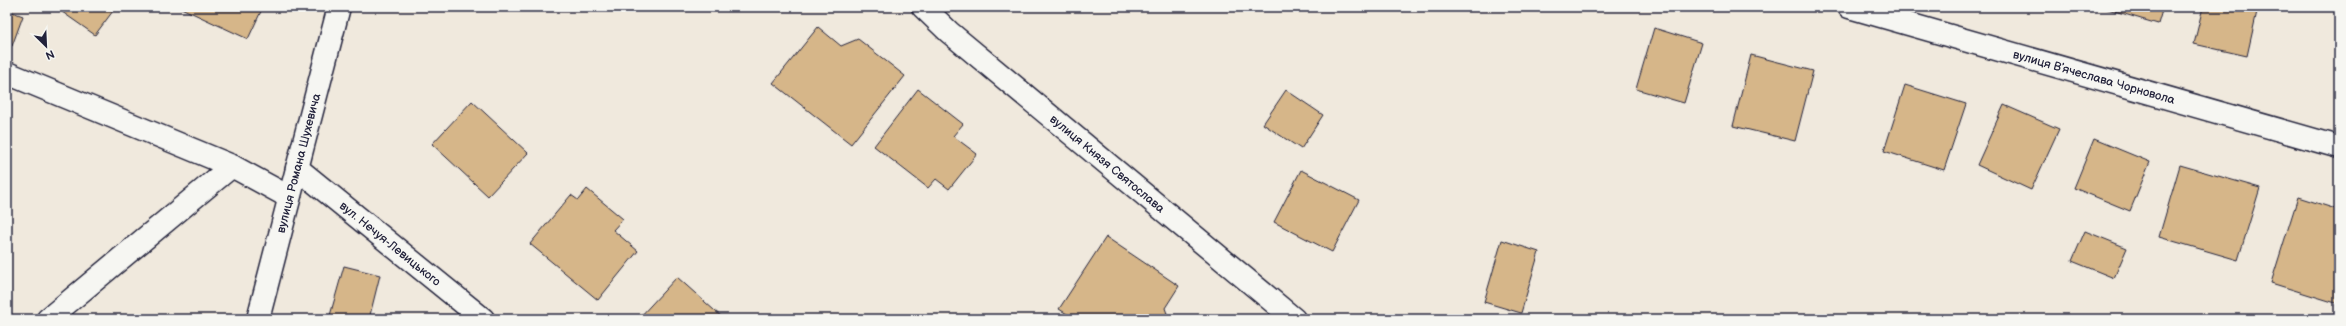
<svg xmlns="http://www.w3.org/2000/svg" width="2346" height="326" viewBox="0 0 2346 326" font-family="'Balsamiq Sans',sans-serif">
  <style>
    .building { fill: #d6b689; stroke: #22223b }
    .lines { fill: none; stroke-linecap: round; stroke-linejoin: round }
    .minor-casing { stroke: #22223b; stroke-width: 25 }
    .major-casing { stroke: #22223b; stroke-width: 25 }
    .minor { stroke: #f6f6f2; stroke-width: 22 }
    .major { stroke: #f6f6f2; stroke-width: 22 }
    .labels { text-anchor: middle; stroke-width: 3.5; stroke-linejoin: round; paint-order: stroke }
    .street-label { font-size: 12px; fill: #22223b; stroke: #f6f6f2 }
  </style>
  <rect width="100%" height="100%" fill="#f0e9dd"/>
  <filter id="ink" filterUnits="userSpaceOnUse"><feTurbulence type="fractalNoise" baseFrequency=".025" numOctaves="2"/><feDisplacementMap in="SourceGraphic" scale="8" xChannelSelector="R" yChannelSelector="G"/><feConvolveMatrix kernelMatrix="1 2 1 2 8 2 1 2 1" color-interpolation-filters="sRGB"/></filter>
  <g filter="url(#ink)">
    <!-- building -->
    <g class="building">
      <path d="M55,7H116L95,35Z"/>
      <path d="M179,7H263L248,39Z"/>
      <path d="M2101,7H2163L2158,24Z"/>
      <path d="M2203,7H2258L2247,56L2194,44Z"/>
      <path d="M7,10L23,16L12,46L7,44Z"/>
      <path d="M818,27L841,46L858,39L905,76L851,144L773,83Z"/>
      <path d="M1654,28L1702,43L1684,103L1636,89Z"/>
      <path d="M1751,55L1813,71L1795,141L1733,126Z"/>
      <path d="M1905,85L1966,104L1944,170L1884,151Z"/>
      <path d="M918,89L963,124L953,136L977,154L949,189L936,179L928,188L874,146Z"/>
      <path d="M1286,90L1323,115L1301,149L1263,124Z"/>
      <path d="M472,101L528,153L488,196L432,144Z"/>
      <path d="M2004,105L2059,129L2031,190L1977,165Z"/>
      <path d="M2094,139L2150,162L2130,211L2074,188Z"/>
      <path d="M2180,165L2260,188L2238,260L2159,237Z"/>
      <path d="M1301,170L1359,200L1332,252L1274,222Z"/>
      <path d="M587,189L623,219L613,230L638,251L598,300L530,244L571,195L578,200Z"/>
      <path d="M2298,197L2339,210V304L2271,283Z"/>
      <path d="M2085,231L2127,248L2114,278L2072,261Z"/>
      <path d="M1106,237L1179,286L1165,308L1169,319H1075L1059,309Z"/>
      <path d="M1502,240L1539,252L1521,313L1484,302Z"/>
      <path d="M344,266L380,275L369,319H329Z"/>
      <path d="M677,277L724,319H638Z"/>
    </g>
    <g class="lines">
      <defs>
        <g id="minor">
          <path id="s1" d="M923,7L949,32L1294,319"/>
          <path d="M1849,7L2339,147"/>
          <path d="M7,73L232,166L289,197"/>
          <path id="s2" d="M297,168L483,319"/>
          <path d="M48,319L232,166"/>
        </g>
        <g id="major">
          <path id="s3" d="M258,319L339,7"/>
        </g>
      </defs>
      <!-- minor casing -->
      <use href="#minor" class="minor-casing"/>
      <!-- major casing -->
      <use href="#major" class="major-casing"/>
      <!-- minor -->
      <use href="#minor" class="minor"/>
      <!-- major -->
      <use href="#major" class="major"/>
    </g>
  </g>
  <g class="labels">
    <!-- street labels -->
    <g class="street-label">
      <text transform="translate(2094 77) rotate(16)" y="4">вулиця Вʼячеслава Чорновола</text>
      <text dy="4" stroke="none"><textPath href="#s3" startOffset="161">вулиця Романа Шухевича</textPath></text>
      <text dy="4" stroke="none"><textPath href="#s1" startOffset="242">вулиця Князя Святослава</textPath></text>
      <text dy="4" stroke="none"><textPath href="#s2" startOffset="120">вул. Нечуя-Левицького</textPath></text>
    </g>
  </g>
  <!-- margin -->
  <rect width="2346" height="326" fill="none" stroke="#f6f6f2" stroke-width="24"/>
  <rect x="12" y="12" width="2322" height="302" fill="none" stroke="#22223b" stroke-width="1.5" filter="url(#ink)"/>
  <!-- north arrow -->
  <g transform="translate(46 46) rotate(156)" stroke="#f6f6f2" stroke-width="3" paint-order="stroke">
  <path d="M0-3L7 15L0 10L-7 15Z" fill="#22223b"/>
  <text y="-6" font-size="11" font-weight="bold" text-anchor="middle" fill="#22223b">N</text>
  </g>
</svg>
